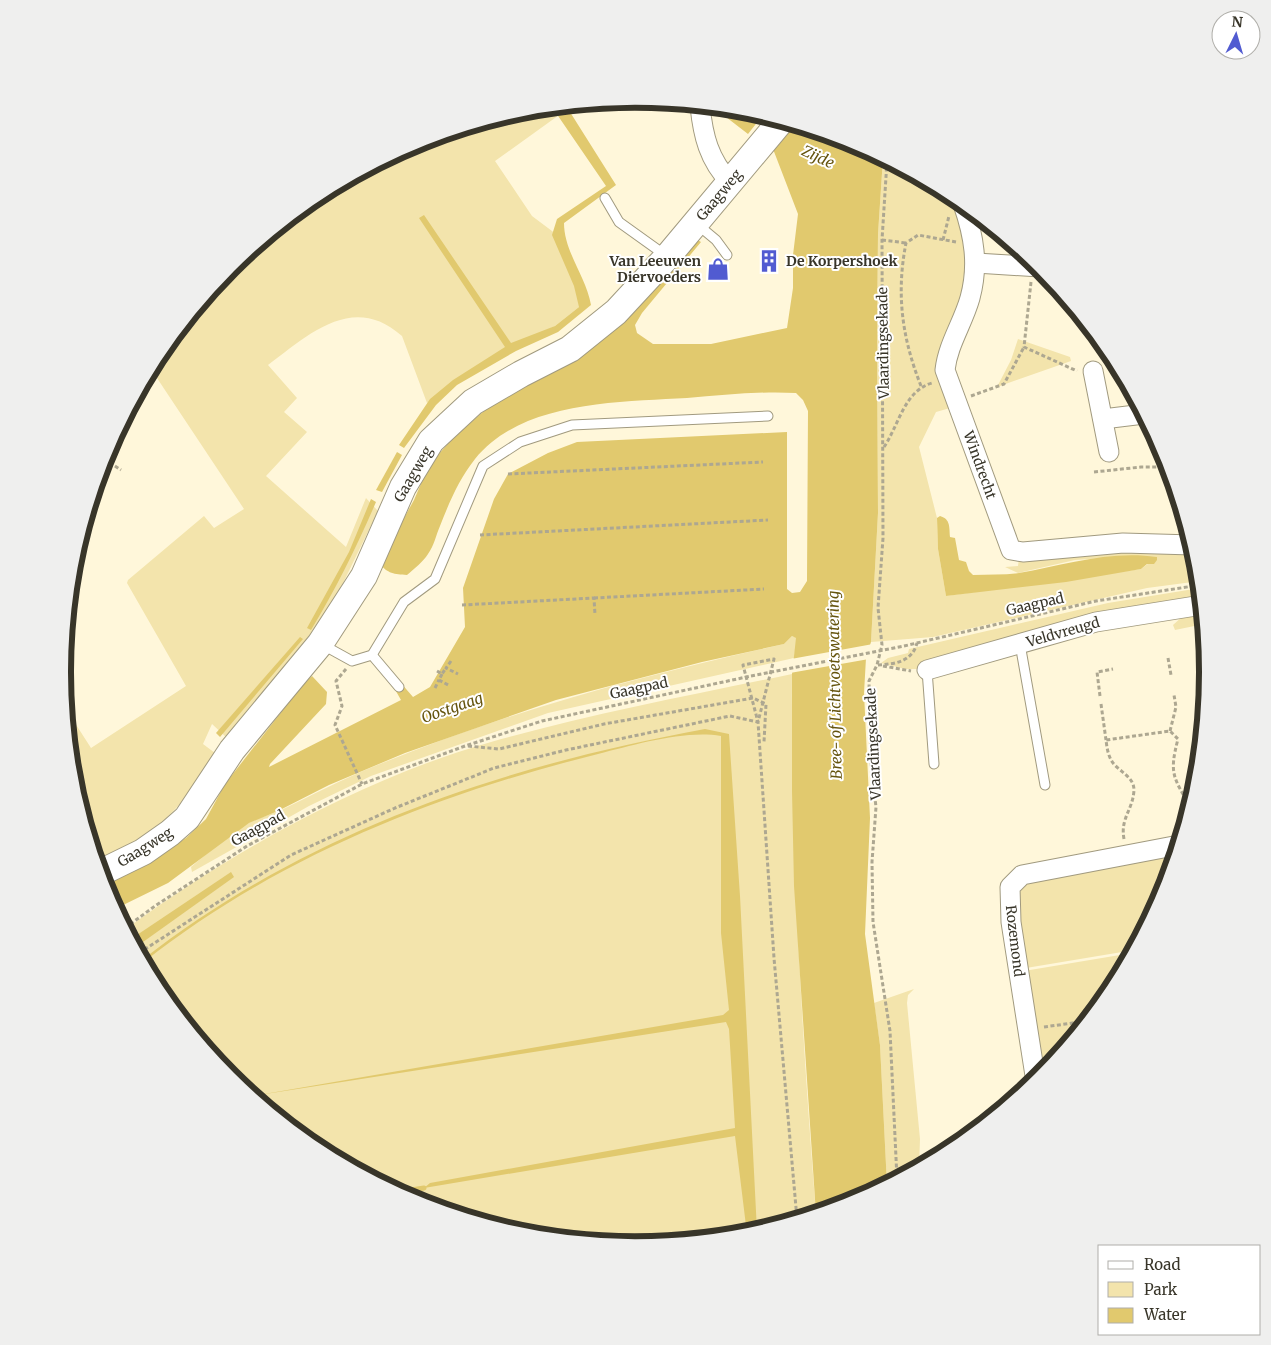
<svg xmlns="http://www.w3.org/2000/svg" width="1271" height="1345" viewBox="0 0 1271 1345" font-family="Merriweather,serif">
  <style>
    .green { fill: #f3e4ac }
    .water { fill: #e1c96e }
    .pier { fill: #fff7da }
    .lines { fill: none; stroke-linecap: round; stroke-linejoin: round }
    .stream { stroke: #e1c96e; stroke-width: 5 }
    .service-casing { stroke: #a19a7f; stroke-width: 11 }
    .minor-casing { stroke: #a19a7f; stroke-width: 21 }
    .secondary-casing { stroke: #a19a7f; stroke-width: 28 }
    .path { stroke: #ada791; stroke-width: 3; stroke-dasharray: 4 2.5; stroke-linecap: butt }
    .service { stroke: #fff; stroke-width: 9 }
    .minor { stroke: #fff; stroke-width: 19 }
    .secondary { stroke: #fff; stroke-width: 26 }
    .path-bridge { stroke: #ada791; stroke-width: 3; stroke-dasharray: 4 2.5; stroke-linecap: butt }
    .labels { text-anchor: middle; stroke-width: 4; stroke-linejoin: round; paint-order: stroke }
    .street-label { font-size: 14px; fill: #383529; stroke: #fff }
    .poi-label { font-size: 14px; font-weight: bold; fill: #383529; stroke: #fff; text-anchor: end }
    .water-label { font-size: 15px; font-style: italic; fill: #65540e; stroke: #fff }
    .rim { fill: none; stroke: #383529; stroke-width: 6 }
  </style>
  <rect width="100%" height="100%" fill="#fff7da"/>
  <!-- green -->
  <g class="green">
    <path d="M564,107L566,110L495,161L532,216L560,237L580,287L579,307L555,326L472,369L427,403L402,336C353,292 308,335 268,365L297,398L284,412L307,432L266,476L346,547L366,498L378,511L330,610L227,738L212,724L203,744L215,753C179,813 160,831 97,861L73,784L66,709L91,748L186,686L127,583L128,580L204,516L214,528L244,509L151,369L159,354L231,267L317,196L416,143L524,110Z"/>
    <path d="M883,158L955,197L959,204L966,254L950,408L936,412L919,447L937,518L938,549L946,596L1141,569L1157,557L1138,556L1075,560L1018,573L1005,567L1018,566L1019,558L1118,548L1195,554L1200,581L1147,588L933,637L871,642L878,513L877,339L878,234Z"/>
    <path d="M1018,339L1070,357L1071,361L997,387L1011,360Z"/>
    <path d="M1200,588L1201,599L924,669H905L881,663L888,658L908,653L909,649L1108,603Z"/>
    <path d="M1203,613L1204,624L1175,630L1173,625L1183,616Z"/>
    <path d="M792,636L797,638L794,658L548,713L458,745L371,776L309,806L192,872L191,867C209,852 227,836 247,824C257,818 269,815 279,811C311,796 342,779 375,766C508,711 644,675 784,644Z"/>
    <path d="M792,674C791,854 802,1034 816,1214L747,1235L635,1245L523,1234L416,1202L317,1149L230,1077L159,991L126,929C232,851 364,778 491,742C590,714 692,695 792,674Z"/>
    <path d="M1177,853L1165,892L1134,950L1026,968L1015,900L1020,888L1030,879Z"/>
    <path d="M1132,953L1112,991L1043,1075L1024,971Z"/>
    <path d="M914,989L908,995L907,1003L920,1139L919,1168L887,1185L880,1045L874,1003Z"/>
  </g>
  <!-- water -->
  <g class="water">
    <path d="M575,105L570,112L616,185L564,223C564,252 586,276 591,305L558,332L516,351L457,385L436,405L404,448L399,445L430,399L453,380L505,347L419,218L424,215L511,343L555,326L579,307L574,286L552,235L557,219L606,186L554,110L557,107Z"/>
    <path d="M713,107C768,113 834,132 883,158L878,234L877,339L878,513L871,642L866,658L864,693L870,818L865,934L880,1045L887,1185L855,1202L816,1214L794,886L792,791V674L796,638L792,636L784,644L702,662L556,700L405,753L329,785L278,811L249,823L168,883L115,909L103,881L161,854L186,838L206,819L225,784L304,683L312,676L327,692L326,704L270,764L269,767L401,700L393,686L400,682L413,697L430,687L465,627L463,588L494,499L508,474L548,453L577,442L787,432V589L792,593L800,592L807,581L808,411L803,400L796,393C760,391 723,395 687,398C619,402 521,401 475,459C459,479 449,503 440,526C436,535 434,546 428,554C423,562 414,569 407,575C394,574 388,574 379,563L414,500L429,465L453,438L492,404L571,361L602,340L633,312L696,239L701,242L642,313L635,325L637,333L653,344H711L787,328L793,288V255L798,214L773,149L783,137L759,120L748,134Z"/>
    <path d="M397,452L402,455L382,492L376,490Z"/>
    <path d="M371,499L376,502C357,546 336,589 311,630L307,628L349,552Z"/>
    <path d="M940,516C951,519 949,528 950,537L955,538L959,560L966,562L969,571L973,575C988,574 1004,575 1019,573C1064,565 1110,550 1157,557V560L1154,564H1147L1141,569L1066,582L946,596L938,549L937,518Z"/>
    <path d="M300,637L303,639L220,737L216,733Z"/>
    <path d="M705,729L729,734L740,896L757,1231L747,1234L735,1136L424,1188L430,1183L735,1128L729,1029L726,1022L253,1096L723,1015L729,1010L721,933V736C683,730 635,745 598,754C436,794 275,858 144,962L142,960C309,830 500,767 705,729Z"/>
    <path d="M231,872L234,877L136,947L131,939Z"/>
  </g>
  <!-- pier -->
  <path class="pier" d="M873,644L869,659L790,673L791,659Z"/>
  <g class="lines">
    <!-- stream -->
    <path class="stream" d="M398,1192L424,1188"/>
    <defs>
      <g id="service">
        <path d="M605,198L619,222L665,255"/>
        <path d="M698,225L716,240L727,255"/>
        <path d="M1020,644L1045,785"/>
        <path d="M323,645L352,661L372,655L404,602L435,579L483,466L520,442L572,425L768,416"/>
        <path d="M372,655L399,687"/>
        <path d="M927,670L934,764"/>
      </g>
      <g id="minor">
        <path d="M700,106C703,136 709,160 730,182"/>
        <path d="M963,204C974,236 979,265 970,298C963,323 948,344 945,370L1011,550L1023,552L1123,543L1193,545"/>
        <path d="M976,263L1040,267"/>
        <path d="M1093,371L1109,452"/>
        <path d="M1103,419L1144,414"/>
        <path d="M927,670L1096,622L1202,605"/>
        <path d="M1036,1082L1011,922L1010,887L1022,875L1179,845"/>
      </g>
      <path id="secondary" d="M100,873L143,852L170,833L187,818L232,750L320,644L364,576L403,487L431,441L473,402L521,374L570,349L616,312L668,256L781,121"/>
    </defs>
    <!-- service casing -->
    <use href="#service" class="service-casing"/>
    <!-- minor casing -->
    <use href="#minor" class="minor-casing"/>
    <!-- secondary casing -->
    <use href="#secondary" class="secondary-casing"/>
    <!-- path -->
    <g class="path">
      <path d="M887,161L882,240L883,538L878,608L882,645L877,665L869,681L871,765L876,807L872,862L873,922L890,1031L897,1179"/>
      <path d="M939,188L946,202"/>
      <path d="M882,240L906,243"/>
      <path d="M943,240L949,216"/>
      <path d="M1031,282L1024,347L1077,371"/>
      <path d="M921,386C902,338 896,294 906,243L918,235L956,242"/>
      <path d="M971,396L1004,384L1024,347"/>
      <path d="M884,447C899,425 904,391 932,383"/>
      <path d="M104,459L121,470"/>
      <path d="M1094,472L1141,467H1169"/>
      <path d="M508,474L763,462"/>
      <path d="M480,535L768,520"/>
      <path d="M594,598L764,589"/>
      <path d="M462,605L594,598L595,615"/>
      <path d="M904,646L1096,601L1200,585"/>
      <path d="M1168,658L1171,675"/>
      <path d="M451,661L446,668L458,674"/>
      <path d="M878,665C895,664 912,662 917,643"/>
      <path d="M883,666L911,671"/>
      <path d="M346,669L336,681L342,706L335,725L362,784"/>
      <path d="M437,671L442,674L446,668"/>
      <path d="M442,674L439,680L450,686"/>
      <path d="M435,688L439,680"/>
      <path d="M1100,696L1097,672L1113,669"/>
      <path d="M1101,704L1106,740"/>
      <path d="M1170,731L1176,707L1174,695"/>
      <path d="M468,746L499,749L604,724L753,698L766,704L764,742"/>
      <path d="M1124,839C1120,818 1133,810 1134,790C1134,777 1120,772 1113,763C1108,756 1107,748 1106,740L1170,731L1178,739C1169,773 1173,778 1191,807"/>
      <path d="M125,928L155,906L247,846L362,784L465,746L542,721L751,676"/>
      <path d="M139,953L291,855L395,808L494,768L566,750L730,716L758,722L774,659L743,665L758,722L774,958L797,1219"/>
      <path d="M1044,1027L1087,1021"/>
    </g>
    <!-- service -->
    <use href="#service" class="service"/>
    <!-- minor -->
    <use href="#minor" class="minor"/>
    <!-- secondary -->
    <use href="#secondary" class="secondary"/>
    <!-- path-bridge -->
    <path class="path-bridge" d="M751,676L904,646"/>
  </g>
  <!-- icons -->
  <defs>
    <symbol id="building-bare" viewBox="-9 -9 18 18"><path d="M-4-6H4V6H1V3H-1V6H-4ZM-2.5-4.3h1.7v1.8h-1.7ZM.8-4.3h1.7v1.8H.8ZM-2.5-1h1.7V.8h-1.7ZM.8-1h1.7V.8H.8Z" fill="#515bd1" stroke="#fff" stroke-width="2.5" paint-order="stroke"/></symbol>
    <symbol id="shop-bare" viewBox="-9 -9 18 18"><path d="M-5-2.5h2.3a2.7 3.5 0 0 1 5.4 0H5L5.5 6h-11ZM-1.5-2.5h3a1.5 2.3 0 0 0-3 0Z" fill="#515bd1" stroke="#fff" stroke-width="2.5" paint-order="stroke"/></symbol>
  </defs>
  <g fill-rule="evenodd">
    <use href="#building-bare" x="753" y="245" width="32" height="32"/>
    <use href="#shop-bare" x="702" y="253" width="32" height="32"/>
  </g>
  <g class="labels">
    <!-- street labels -->
    <g class="street-label">
      <text transform="translate(719 195) rotate(-50)" y="5">Gaagweg</text>
      <text transform="translate(883 343) rotate(-91)" y="5">Vlaardingsekade</text>
      <text transform="translate(980 465) rotate(70)" y="5">Windrecht</text>
      <text transform="translate(413 474) rotate(-60)" y="5">Gaagweg</text>
      <text transform="translate(1035 604) rotate(-13)" y="5">Gaagpad</text>
      <text transform="translate(1063 632) rotate(-16)" y="5">Veldvreugd</text>
      <text transform="translate(639 688) rotate(-12)" y="5">Gaagpad</text>
      <text transform="translate(873 744) rotate(-93)" y="5">Vlaardingsekade</text>
      <text transform="translate(258 828) rotate(-29)" y="5">Gaagpad</text>
      <text transform="translate(145 847) rotate(-32)" y="5">Gaagweg</text>
      <text transform="translate(1015 941) rotate(83)" y="5">Rozemond</text>
    </g>
    <!-- poi labels -->
    <g class="poi-label">
      <text x="701" y="266">Van Leeuwen<tspan x="701" dy="16">Diervoeders</tspan></text>
      <text x="786" y="266" text-anchor="start">De Korpershoek</text>
    </g>
    <!-- water labels -->
    <g class="water-label">
      <text transform="translate(818 157) rotate(25)" y="5">Zijde</text>
      <text transform="translate(835 685) rotate(-91)" y="5">Bree- of Lichtvoetswatering</text>
      <text transform="translate(452 708) rotate(-19)" y="5">Oostgaag</text>
    </g>
  </g>
  <!-- crop -->
  <path d="M0 0H1271V1345H0ZM71 672a564 564 0 1 1 1128 0a564 564 0 1 1-1128 0Z" fill="#efefee" fill-rule="evenodd"/>
  <path class="rim" d="M71 672a564 564 0 1 1 1128 0a564 564 0 1 1-1128 0Z"/>
  <!-- legend -->
  <rect x="1098" y="1245" width="162" height="90" fill="#ffffff" stroke="#afaea9"/>
  <rect x="1108" y="1261" width="25" height="8" fill="#ffffff" stroke="#afaea9"/>
  <text x="1144" y="1270" font-size="15" fill="#383529">Road</text>
  <rect x="1108" y="1282" width="25" height="15" fill="#f3e4ac" stroke="#afaea9"/>
  <text x="1144" y="1295" font-size="15" fill="#383529">Park</text>
  <rect x="1108" y="1308" width="25" height="15" fill="#e1c96e" stroke="#afaea9"/>
  <text x="1144" y="1320" font-size="15" fill="#383529">Water</text>
  <!-- north arrow -->
  <g transform="translate(1236 35) rotate(5)"><circle r="24" fill="#ffffff" stroke="#afaea9"/>
  <path d="M0-4L9 19L0 12L-9 19Z" fill="#515bd1"/>
  <text y="-8" font-size="14" font-weight="bold" text-anchor="middle" fill="#383529">N</text>
  </g>
</svg>
